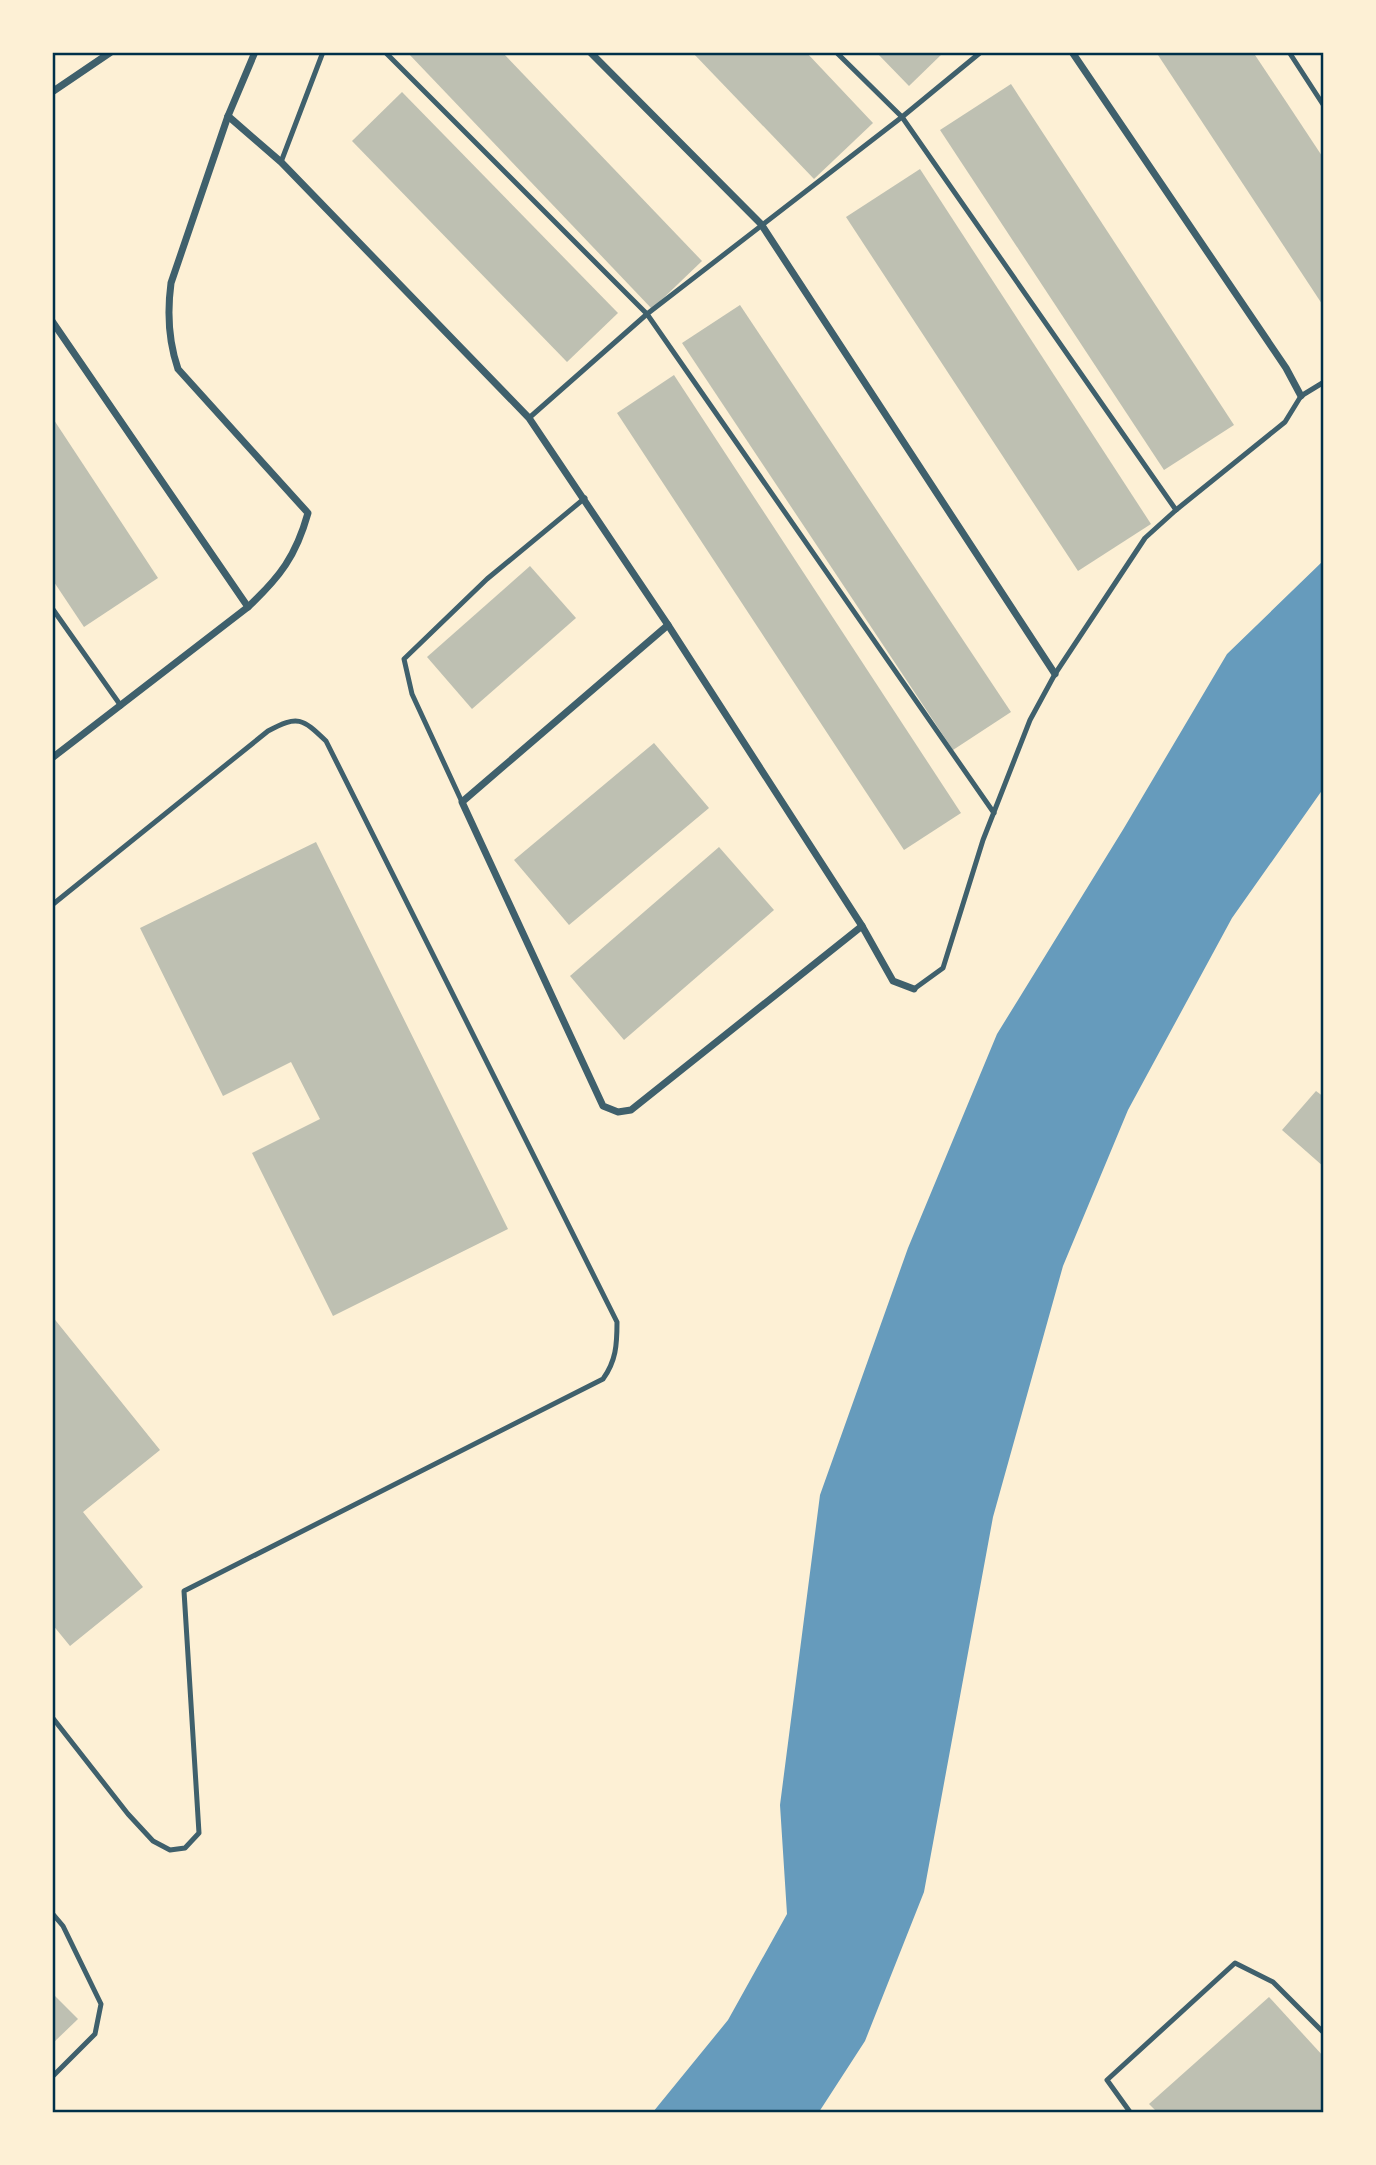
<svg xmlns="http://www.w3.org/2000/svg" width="1376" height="2165" viewBox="0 0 1376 2165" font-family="'Roboto Condensed',sans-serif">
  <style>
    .water { fill: #669bbc }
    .building { fill: #bec0b2 }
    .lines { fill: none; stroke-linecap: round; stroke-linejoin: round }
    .service { stroke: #3f606c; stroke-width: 5 }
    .minor { stroke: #3f606c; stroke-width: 7 }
    .neatline { fill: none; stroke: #003049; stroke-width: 2.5 }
  </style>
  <rect width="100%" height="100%" fill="#fdf0d5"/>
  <!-- water -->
  <path class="water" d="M1323,561V789L1232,918L1128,1110L1063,1266L993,1517L924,1892L865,2041L819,2112H653L728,2020L787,1914L780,1805L820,1495L908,1248L997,1034L1124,828L1227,654Z"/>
  <!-- building -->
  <g class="building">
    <path d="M407,52H502L702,261L652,309Z"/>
    <path d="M692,52H806L873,123L814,179Z"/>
    <path d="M876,52H944L909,86Z"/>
    <path d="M1156,52H1253L1287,103L1324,159V307Z"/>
    <path d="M1011,84L1234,425L1164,470L940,130Z"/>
    <path d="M402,92L618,313L567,362L352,141Z"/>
    <path d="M920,169L1151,524L1078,571L846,217Z"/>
    <path d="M740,305L1011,712L953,750L682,343Z"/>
    <path d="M674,375L961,813L904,850L617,413Z"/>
    <path d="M52,417L158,578L84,627L52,579Z"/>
    <path d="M530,566L576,618L472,709L427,657Z"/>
    <path d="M654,743L709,808L569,925L514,860Z"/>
    <path d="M316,842L508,1229L333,1316L252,1153L320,1119L291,1062L223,1096L140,928Z"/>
    <path d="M719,847L774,910L624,1040L570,976Z"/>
    <path d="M1316,1091L1324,1097V1167L1282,1130Z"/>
    <path d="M52,1316L160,1450L83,1512L143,1587L70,1646L52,1624Z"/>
    <path d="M52,1993L78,2019L52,2044Z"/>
    <path d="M1269,1997L1324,2057V2112H1157L1149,2104Z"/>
  </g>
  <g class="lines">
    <!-- service -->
    <g class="service">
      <path d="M385,52L647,314L994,813"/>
      <path d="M836,52L902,117L1176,510"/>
      <path d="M1289,52L1324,106"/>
      <path d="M281,162L323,52"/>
      <path d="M529,418L647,314L902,117L981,52"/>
      <path d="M52,608L121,706"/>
      <path d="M462,802L412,694L404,659L487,579L585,498"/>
      <path d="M52,905L268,731C298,715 302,718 326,741L617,1322C617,1345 616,1361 603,1379L184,1591L199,1833L185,1848L170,1850L153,1841L128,1814L52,1717"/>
      <path d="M914,989L943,968L983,840L1030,720L1055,674L1145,538L1176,510L1285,422L1301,396L1324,382"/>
      <path d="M52,1913L63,1926L101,2004L95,2034L52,2077"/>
      <path d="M1130,2112L1107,2080L1235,1963L1273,1982L1324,2033"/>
    </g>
    <!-- minor -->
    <g class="minor">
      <path d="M590,52L761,224L1055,674"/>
      <path d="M1072,52L1286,368L1301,396"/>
      <path d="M52,92L111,52"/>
      <path d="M228,116L281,162L529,418L668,625L862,926L893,981L914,989"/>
      <path d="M52,321L248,607"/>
      <path d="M668,625L462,802L603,1106L618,1112L631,1110L862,926"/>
      <path d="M52,758L248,607C280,577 296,556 308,513L178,369C168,340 167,313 171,283L228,116L255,52"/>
    </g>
  </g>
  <!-- border -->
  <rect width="1376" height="2165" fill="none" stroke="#fdf0d5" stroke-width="108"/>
  <rect x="54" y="54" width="1268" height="2057" class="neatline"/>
</svg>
